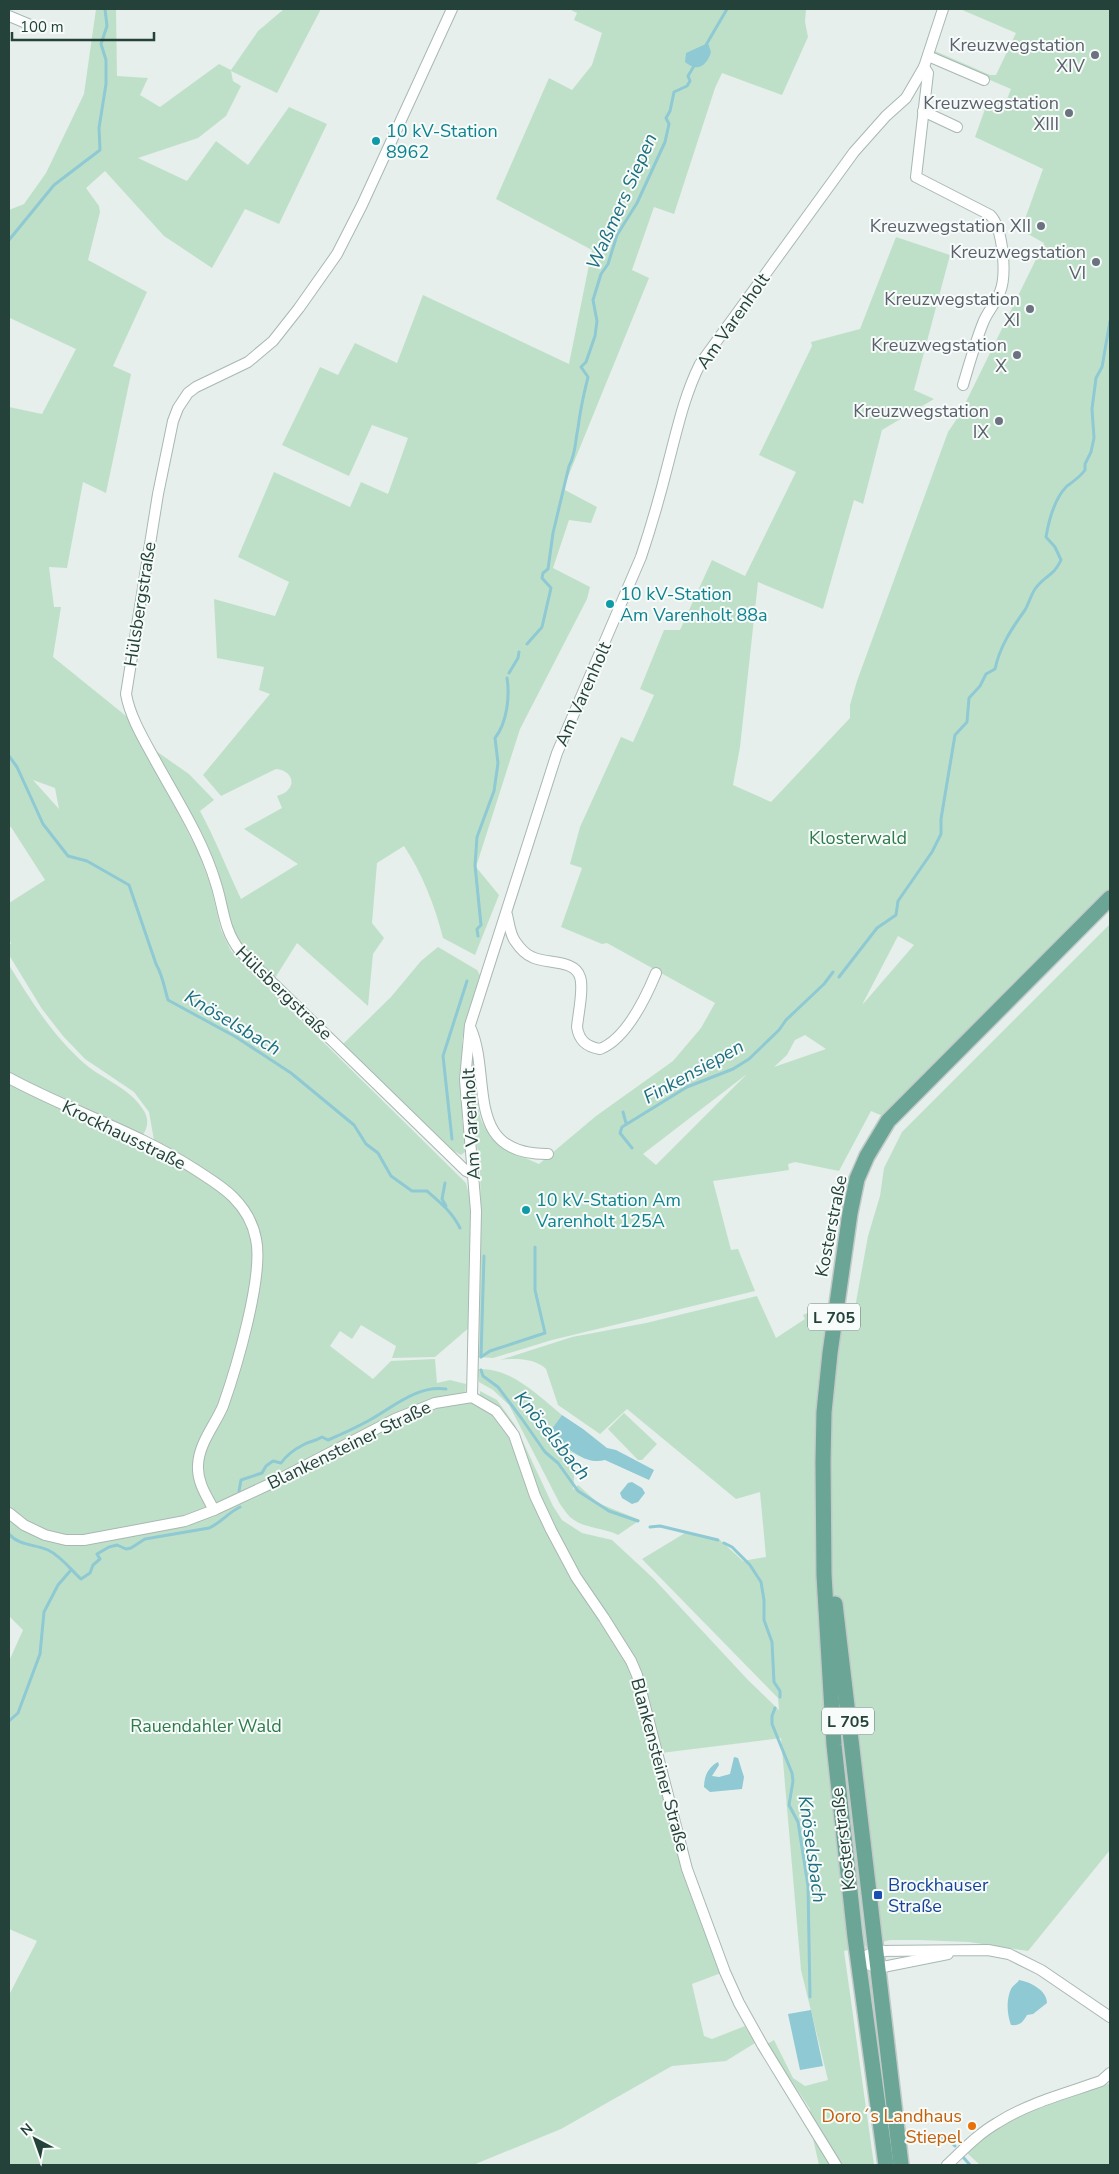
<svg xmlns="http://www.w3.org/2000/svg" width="1119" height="2174" viewBox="0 0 1119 2174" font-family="'Nunito Sans',sans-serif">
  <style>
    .green { fill: #bfe0c8; fill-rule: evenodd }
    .water { fill: #8ec9d4 }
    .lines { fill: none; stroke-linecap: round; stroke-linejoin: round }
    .stream { stroke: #8ec9d4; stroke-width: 3 }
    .minor-casing { stroke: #a8b8b2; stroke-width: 12 }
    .primary-casing { stroke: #c2cac8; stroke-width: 18 }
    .minor { stroke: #fff; stroke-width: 10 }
    .primary { stroke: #6aa596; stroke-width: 15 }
    .worship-dot { fill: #6b7280; stroke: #f7fbf9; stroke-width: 2 }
    .culture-dot { fill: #0f9aa8; stroke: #f7fbf9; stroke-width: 2 }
    .transit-dot { fill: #1a4fb4; stroke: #f7fbf9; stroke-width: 2 }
    .food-dot { fill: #e8710a; stroke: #f7fbf9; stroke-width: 2 }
    .labels { text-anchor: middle; stroke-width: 4; stroke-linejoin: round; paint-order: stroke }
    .shield { fill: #f7fbf9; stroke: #637a73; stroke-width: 1 }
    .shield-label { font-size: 16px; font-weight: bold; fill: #24423a }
    .worship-label { font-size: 18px; fill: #5b616d; stroke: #f7fbf9; text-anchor: end }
    .culture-label { font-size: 18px; fill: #0d838f; stroke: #f7fbf9; text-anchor: start }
    .street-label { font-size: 18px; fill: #24423a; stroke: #f7fbf9 }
    .park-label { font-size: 18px; fill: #2d7a4b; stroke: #f7fbf9 }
    .transit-label { font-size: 18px; fill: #164399; stroke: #f7fbf9; text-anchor: start }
    .food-label { font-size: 18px; fill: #c56008; stroke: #f7fbf9; text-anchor: end }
    .water-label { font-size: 19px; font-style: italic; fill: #1c6f80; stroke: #f7fbf9 }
  </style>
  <rect width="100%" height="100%" fill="#e6efeb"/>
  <!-- green -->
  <g class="green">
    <path d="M96,9H116L117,76L148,78L140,95L160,107L219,64L231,70L258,31L284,9H321L277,93L231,71L233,81L241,86L226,116L198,138L138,158L187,181L216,141L248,165L289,107L327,124L279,224L245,209L212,268L164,236L105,171L86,188L99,206L100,212L88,260L147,292L113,366L131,374L106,493L83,482L67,568L49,567L54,607H61L53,657L131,720L199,854L211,887L221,930L231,951L466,1183L473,1209L471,1326L435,1357L392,1358L396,1346L361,1325L352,1339L340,1331L330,1346L373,1379L391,1361L435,1359L437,1383L450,1380L466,1384L465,1399L479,1405L493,1415L509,1436L532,1498L571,1578L627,1664L639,1691L721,1973L692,1984L704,2036L712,2039L745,2026L755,2043L726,2061L672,2066L561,2129L473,2165H9V1995L37,1941L9,1929V1661L23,1630L9,1616V965C31,1001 53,1036 85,1064C103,1079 129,1088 142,1108C149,1117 149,1127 142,1136L154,1140L149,1112L134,1092L85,1059L63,1036L42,1009L9,955V946L11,943L9,940V903L45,880L11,827H9V407L42,414L76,349L10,318L9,322V210L24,204L46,173L84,94ZM33,780L55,788L59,809Z"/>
    <path d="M569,9H806L805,22L808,37L782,95L722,73L715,88L674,214L654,207L632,270L649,278L563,489L597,507L591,523L569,520L553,568L590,587L587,599L520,729L476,867L499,895L475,955L443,938C435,906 422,873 404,846L377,863L372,923L384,938L373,954L368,1006L297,943L275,978L239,945L232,932L218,873L156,751L189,774L214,800L200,811C216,840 227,870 241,899L298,864L244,829L282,808L277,796C297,791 296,771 276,769L221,796L203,775L270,694L259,690L264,667L217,658L214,599L275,616L289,582L238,557L274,472L350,507L361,482L388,494L408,438L372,425L349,476L282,445L320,367L338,375L355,343L397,363L423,295L569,364L592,250L496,199L549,78L572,90L592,65L602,33L574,20L577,13Z"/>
    <path d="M960,9H1110V909H1092L885,1117L871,1111L839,1171L795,1162L788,1164L789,1170L713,1181L731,1250L738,1249L755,1291L552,1340L493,1358L479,1357L481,1228L480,1170L471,1099L472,1049L475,1050C476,1068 475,1110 483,1124C493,1145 519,1155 539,1164L596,1116L673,1061L701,1028L715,1003L607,943L602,944L561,927L582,868L570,864L580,827L621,737L633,742L654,695L640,689L664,630H680L712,560L745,576L796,472L759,455L812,346L811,342L860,329L896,237L950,255L914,390L934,399L882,430L863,504L854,500L823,609L758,582L740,747L733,785L771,802L850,718V705L857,681L948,432L960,414L1044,243L1021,230L1043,169L975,137L985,109L995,106L997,101L1005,104L1011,89L934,56L935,51L990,75H996L1016,33ZM898,936L914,945L863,1004V1003ZM805,1035L826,1049L774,1067L787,1055L795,1040ZM747,1074L656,1165L643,1154Z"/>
    <path d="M1110,924V1850L1028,1951L969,1942L920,1940H890L844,1951L874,2165H819L811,2130L810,2109L767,2044L774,2040L793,2078L805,2086L828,2080L801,1970L781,1738L661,1753L634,1658L554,1531L499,1410L480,1395V1391L497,1400L515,1425L553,1506L562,1520L582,1533L612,1540L653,1578L748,1680L779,1710L778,1698L642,1559L685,1533L720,1540L743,1561L766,1557L760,1492L736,1499L627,1409L600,1434L558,1405L546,1369C535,1358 515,1358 500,1360L572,1337L646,1323L757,1296L776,1338L805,1319L803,1315L829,1304L854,1313L868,1236L880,1196L884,1168L902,1132Z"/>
    <path d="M438,947L477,970L481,977L462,1040V1121L469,1149L461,1155L443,1145L343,1044L391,997L421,961Z"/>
    <path d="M477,1369C511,1367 537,1395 562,1415L550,1432V1436L566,1446L576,1456L573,1490L578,1485L598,1503L640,1520L618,1535C603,1527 583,1529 570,1517C566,1513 563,1508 560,1504L509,1405L493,1390L479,1382Z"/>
    <path d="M624,1413L657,1444L642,1460H638L608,1429Z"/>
    <path d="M870,1974L872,1976L883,2061L878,2062L867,1981Z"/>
    <path d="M1110,2083V2165H980L966,2152L1006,2120Z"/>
  </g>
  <!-- water -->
  <g class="water">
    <path d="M708,43L711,52C707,65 698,73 685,62L686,53Z"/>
    <path d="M562,1415L583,1429L607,1448L616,1450L654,1470L649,1480L605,1460C585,1466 566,1446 550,1436L549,1433Z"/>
    <path d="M632,1482L642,1488L645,1493L638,1502L632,1504L622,1498L620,1493L628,1483Z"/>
    <path d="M734,1757L738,1758L744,1777L742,1789L710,1792L704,1787C704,1777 708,1767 718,1762L719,1765L712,1776L719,1777L730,1774Z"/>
    <path d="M1019,1980C1030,1982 1047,1990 1047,2003L1033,2014L1027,2015C1023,2022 1020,2026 1011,2025C1007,2014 1006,2000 1011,1989C1013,1985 1017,1984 1019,1980Z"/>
    <path d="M811,2010L823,2066L800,2070L788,2014Z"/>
  </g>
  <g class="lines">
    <!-- stream -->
    <g class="stream">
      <path d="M706,45L727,9"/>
      <path d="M9,240L54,185L100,150L99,128L106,84V60L101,44L107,26L105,9"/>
      <path d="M527,644L542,627L551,588L542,578L543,573L548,569L553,533L569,466C576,454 575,441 578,428C580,411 584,393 588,377L581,367L586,362L595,336L597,321L593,300L601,274L608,264L617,235L637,203L665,142L669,124L666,118L670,111L674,92L687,86L690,81L688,76L694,66"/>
      <path d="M509,673L518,658L519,652"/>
      <path d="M9,756L17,767L43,824L68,856L87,861L129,885L156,964C163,976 164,987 168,1000L236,1037L291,1073L354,1125L366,1144L378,1153L391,1176L412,1191H427C441,1203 452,1212 460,1228"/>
      <path d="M478,936L477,929L481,925L475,865L477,837L494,791L498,763L495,738C507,723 510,696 507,678"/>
      <path d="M839,977L877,928L896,915L898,901L932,852L941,834V819L955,735L967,722L969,698L980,686L986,674L995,669C1000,646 1012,628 1025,610C1029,603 1031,595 1035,589C1044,576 1054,576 1061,560L1055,547L1046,537C1049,519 1054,499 1067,486C1074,481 1080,477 1085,470V464L1091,452L1094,438L1092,409L1096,378L1102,367L1110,321"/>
      <path d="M623,1112L626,1123"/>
      <path d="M452,1139L443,1056L467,981"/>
      <path d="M632,1148L620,1133L622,1127L687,1087L733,1069L749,1059L779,1030L786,1020L824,984L833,972"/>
      <path d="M445,1183L442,1199L446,1206"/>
      <path d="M481,1357L490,1351L545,1333L535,1290V1247"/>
      <path d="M481,1357L484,1256"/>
      <path d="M481,1370L483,1376L498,1387L522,1419L545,1452L558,1463L578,1491L609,1511L638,1521"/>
      <path d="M239,1491L241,1480L262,1473L266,1466L273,1461L281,1463C286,1456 295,1449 303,1445C309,1441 314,1442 322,1437L328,1440C342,1434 355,1428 368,1421C392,1408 416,1385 446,1389"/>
      <path d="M650,1527L660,1526L718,1540"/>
      <path d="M9,1534C19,1546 35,1544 48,1550C61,1556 71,1570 81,1579L90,1573L93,1565L100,1559L97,1554L109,1547L117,1545L126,1549L131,1548L145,1539L209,1528C221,1523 229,1512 240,1507"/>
      <path d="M724,1543L732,1547L750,1565L761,1582L764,1600V1620L772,1642L774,1682L780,1691V1697"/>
      <path d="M775,1708L772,1716V1724L792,1773L793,1781L789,1805L798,1822L808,1886L810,1997"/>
      <path d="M9,1721L18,1713L40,1654L44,1612L58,1585L71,1570"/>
      <path d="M910,2136C926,2137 944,2133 955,2146"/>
      <path d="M963,2157L970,2165"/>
    </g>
    <defs>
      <g id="minor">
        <path d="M452,9L362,205L337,254L299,308L273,341L248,362L196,387L188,393L178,408L173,421L158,494L126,694C130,717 144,740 155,760C177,800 203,840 216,884C224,909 223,929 240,951L466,1171L473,1174"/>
        <path d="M9,16L33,26"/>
        <path d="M928,56L984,80"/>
        <path d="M924,67L928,73L916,177L990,215C1003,227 1007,275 1000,292C996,303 987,312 983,323C975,343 969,365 963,385"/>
        <path d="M923,111L957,127"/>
        <path d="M507,915C509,923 510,934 515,941C519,947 525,954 532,957C545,964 575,959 580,977C584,988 578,1015 577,1027C579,1041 587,1047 600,1049C626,1039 646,997 656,973"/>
        <path d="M471,1029C492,1078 463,1155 548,1154"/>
        <path d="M9,1078C70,1111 137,1132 196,1170C208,1178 222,1186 233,1197C244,1208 253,1223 256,1239C264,1276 236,1369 223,1406C215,1425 199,1443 198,1465C197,1482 206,1495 214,1510"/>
        <path d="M472,1397L476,1211L465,1080L470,1025L557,753L641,557C651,527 660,496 668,464C677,430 684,396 700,364L854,152L886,116L906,98L924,67L943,9"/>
        <path d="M9,1513L24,1525L45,1535L66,1540H84L185,1521L214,1510L272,1483L395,1419L435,1403L472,1397L496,1411L514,1435L535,1496L551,1530L576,1577L604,1618L631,1661L637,1675L687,1869L725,1972L739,2003L763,2046L836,2165"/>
        <path d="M858,1960L876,1951L988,1950L1009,1954L1041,1970L1110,2017"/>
        <path d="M858,1960L878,1968L948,1954"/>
        <path d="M947,2165C963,2150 978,2134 997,2123C1028,2103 1067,2093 1101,2081L1110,2073"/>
      </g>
      <g id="primary">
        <path d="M835,1604L901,2165"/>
        <path d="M886,2165L855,1937L834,1745L824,1575L823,1462L824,1412L830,1353L850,1213L857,1179L867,1156L888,1121L1110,898"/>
      </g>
    </defs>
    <!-- minor casing -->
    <use href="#minor" class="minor-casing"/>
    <!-- primary casing -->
    <use href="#primary" class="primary-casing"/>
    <!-- minor -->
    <use href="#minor" class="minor"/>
    <!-- primary -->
    <use href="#primary" class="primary"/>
  </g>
  <!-- markers -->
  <g class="worship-dot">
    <circle cx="1095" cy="55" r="5"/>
    <circle cx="1069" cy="113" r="5"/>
    <circle cx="1041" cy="226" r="5"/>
    <circle cx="1096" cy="262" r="5"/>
    <circle cx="1030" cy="309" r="5"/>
    <circle cx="1017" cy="355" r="5"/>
    <circle cx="999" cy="421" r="5"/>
  </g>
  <g class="culture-dot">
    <circle cx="376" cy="141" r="5"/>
    <circle cx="610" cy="604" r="5"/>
    <circle cx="526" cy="1210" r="5"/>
  </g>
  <rect class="transit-dot" x="873" y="1890" width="10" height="10" rx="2.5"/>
  <circle class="food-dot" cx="972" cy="2126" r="5"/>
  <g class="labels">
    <!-- shield labels -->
    <g class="shield">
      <rect x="808" y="1303.5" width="52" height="27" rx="4"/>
      <rect x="822" y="1707.5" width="52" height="27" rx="4"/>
    </g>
    <g class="shield-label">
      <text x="834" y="1323">L 705</text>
      <text x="848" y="1727">L 705</text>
    </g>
    <!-- worship labels -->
    <g class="worship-label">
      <text x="1085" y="51">Kreuzwegstation<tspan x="1085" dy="21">XIV</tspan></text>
      <text x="1059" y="109">Kreuzwegstation<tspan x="1059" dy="21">XIII</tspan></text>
      <text x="1031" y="232">Kreuzwegstation XII</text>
      <text x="1086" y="258">Kreuzwegstation<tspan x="1086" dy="21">VI</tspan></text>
      <text x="1020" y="305">Kreuzwegstation<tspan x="1020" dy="21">XI</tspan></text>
      <text x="1007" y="351">Kreuzwegstation<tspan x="1007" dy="21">X</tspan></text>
      <text x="989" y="417">Kreuzwegstation<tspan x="989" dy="21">IX</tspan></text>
    </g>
    <!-- culture labels -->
    <g class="culture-label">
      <text x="386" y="137">10 kV-Station<tspan x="386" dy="21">8962</tspan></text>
      <text x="620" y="600">10 kV-Station<tspan x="620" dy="21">Am Varenholt 88a</tspan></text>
      <text x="536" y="1206">10 kV-Station Am<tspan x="536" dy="21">Varenholt 125A</tspan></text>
    </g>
    <!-- street labels -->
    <g class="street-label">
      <text transform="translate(733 321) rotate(-55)" y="6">Am Varenholt</text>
      <text transform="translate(140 604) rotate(-81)" y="6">Hülsbergstraße</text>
      <text transform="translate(583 694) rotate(-66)" y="6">Am Varenholt</text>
      <text transform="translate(284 993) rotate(44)" y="6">Hülsbergstraße</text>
      <text transform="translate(471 1124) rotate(-93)" y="6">Am Varenholt</text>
      <text transform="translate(124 1135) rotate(26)" y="6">Krockhausstraße</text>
      <text transform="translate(831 1226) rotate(-79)" y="6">Kosterstraße</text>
      <text transform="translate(349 1445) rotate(-26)" y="6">Blankensteiner Straße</text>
      <text transform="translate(660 1765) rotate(75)" y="6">Blankensteiner Straße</text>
      <text transform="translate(843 1839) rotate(-97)" y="6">Kosterstraße</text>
    </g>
    <!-- park labels -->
    <g class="park-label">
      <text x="858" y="844">Klosterwald</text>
      <text x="206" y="1732">Rauendahler Wald</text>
    </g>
    <!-- transit labels -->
    <g class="transit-label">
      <text x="888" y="1891">Brockhauser<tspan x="888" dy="21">Straße</tspan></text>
    </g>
    <!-- food labels -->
    <g class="food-label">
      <text x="962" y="2122">Doro´s Landhaus<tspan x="962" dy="21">Stiepel</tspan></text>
    </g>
    <!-- water labels -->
    <g class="water-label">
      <text transform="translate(621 201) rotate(-66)" y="7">Waßmers Siepen</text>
      <text transform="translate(233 1022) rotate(31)" y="7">Knöselsbach</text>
      <text transform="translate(693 1071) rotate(-29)" y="7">Finkensiepen</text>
      <text transform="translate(553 1435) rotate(51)" y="7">Knöselsbach</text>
      <text transform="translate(813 1849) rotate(82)" y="7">Knöselsbach</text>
    </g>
  </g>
  <!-- border -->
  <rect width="1119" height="2174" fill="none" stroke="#24423a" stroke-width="20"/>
  <!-- north arrow -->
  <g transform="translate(35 2139) rotate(319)" stroke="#f7fbf9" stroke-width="4" paint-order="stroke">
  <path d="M0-4L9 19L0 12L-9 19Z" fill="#24423a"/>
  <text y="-8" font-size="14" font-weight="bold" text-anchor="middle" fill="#24423a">N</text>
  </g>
  <!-- scale -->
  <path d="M12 32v8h142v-8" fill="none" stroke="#24423a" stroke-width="2.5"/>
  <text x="20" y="32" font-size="15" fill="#24423a" stroke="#f7fbf9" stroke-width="4" paint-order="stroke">100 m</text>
</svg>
